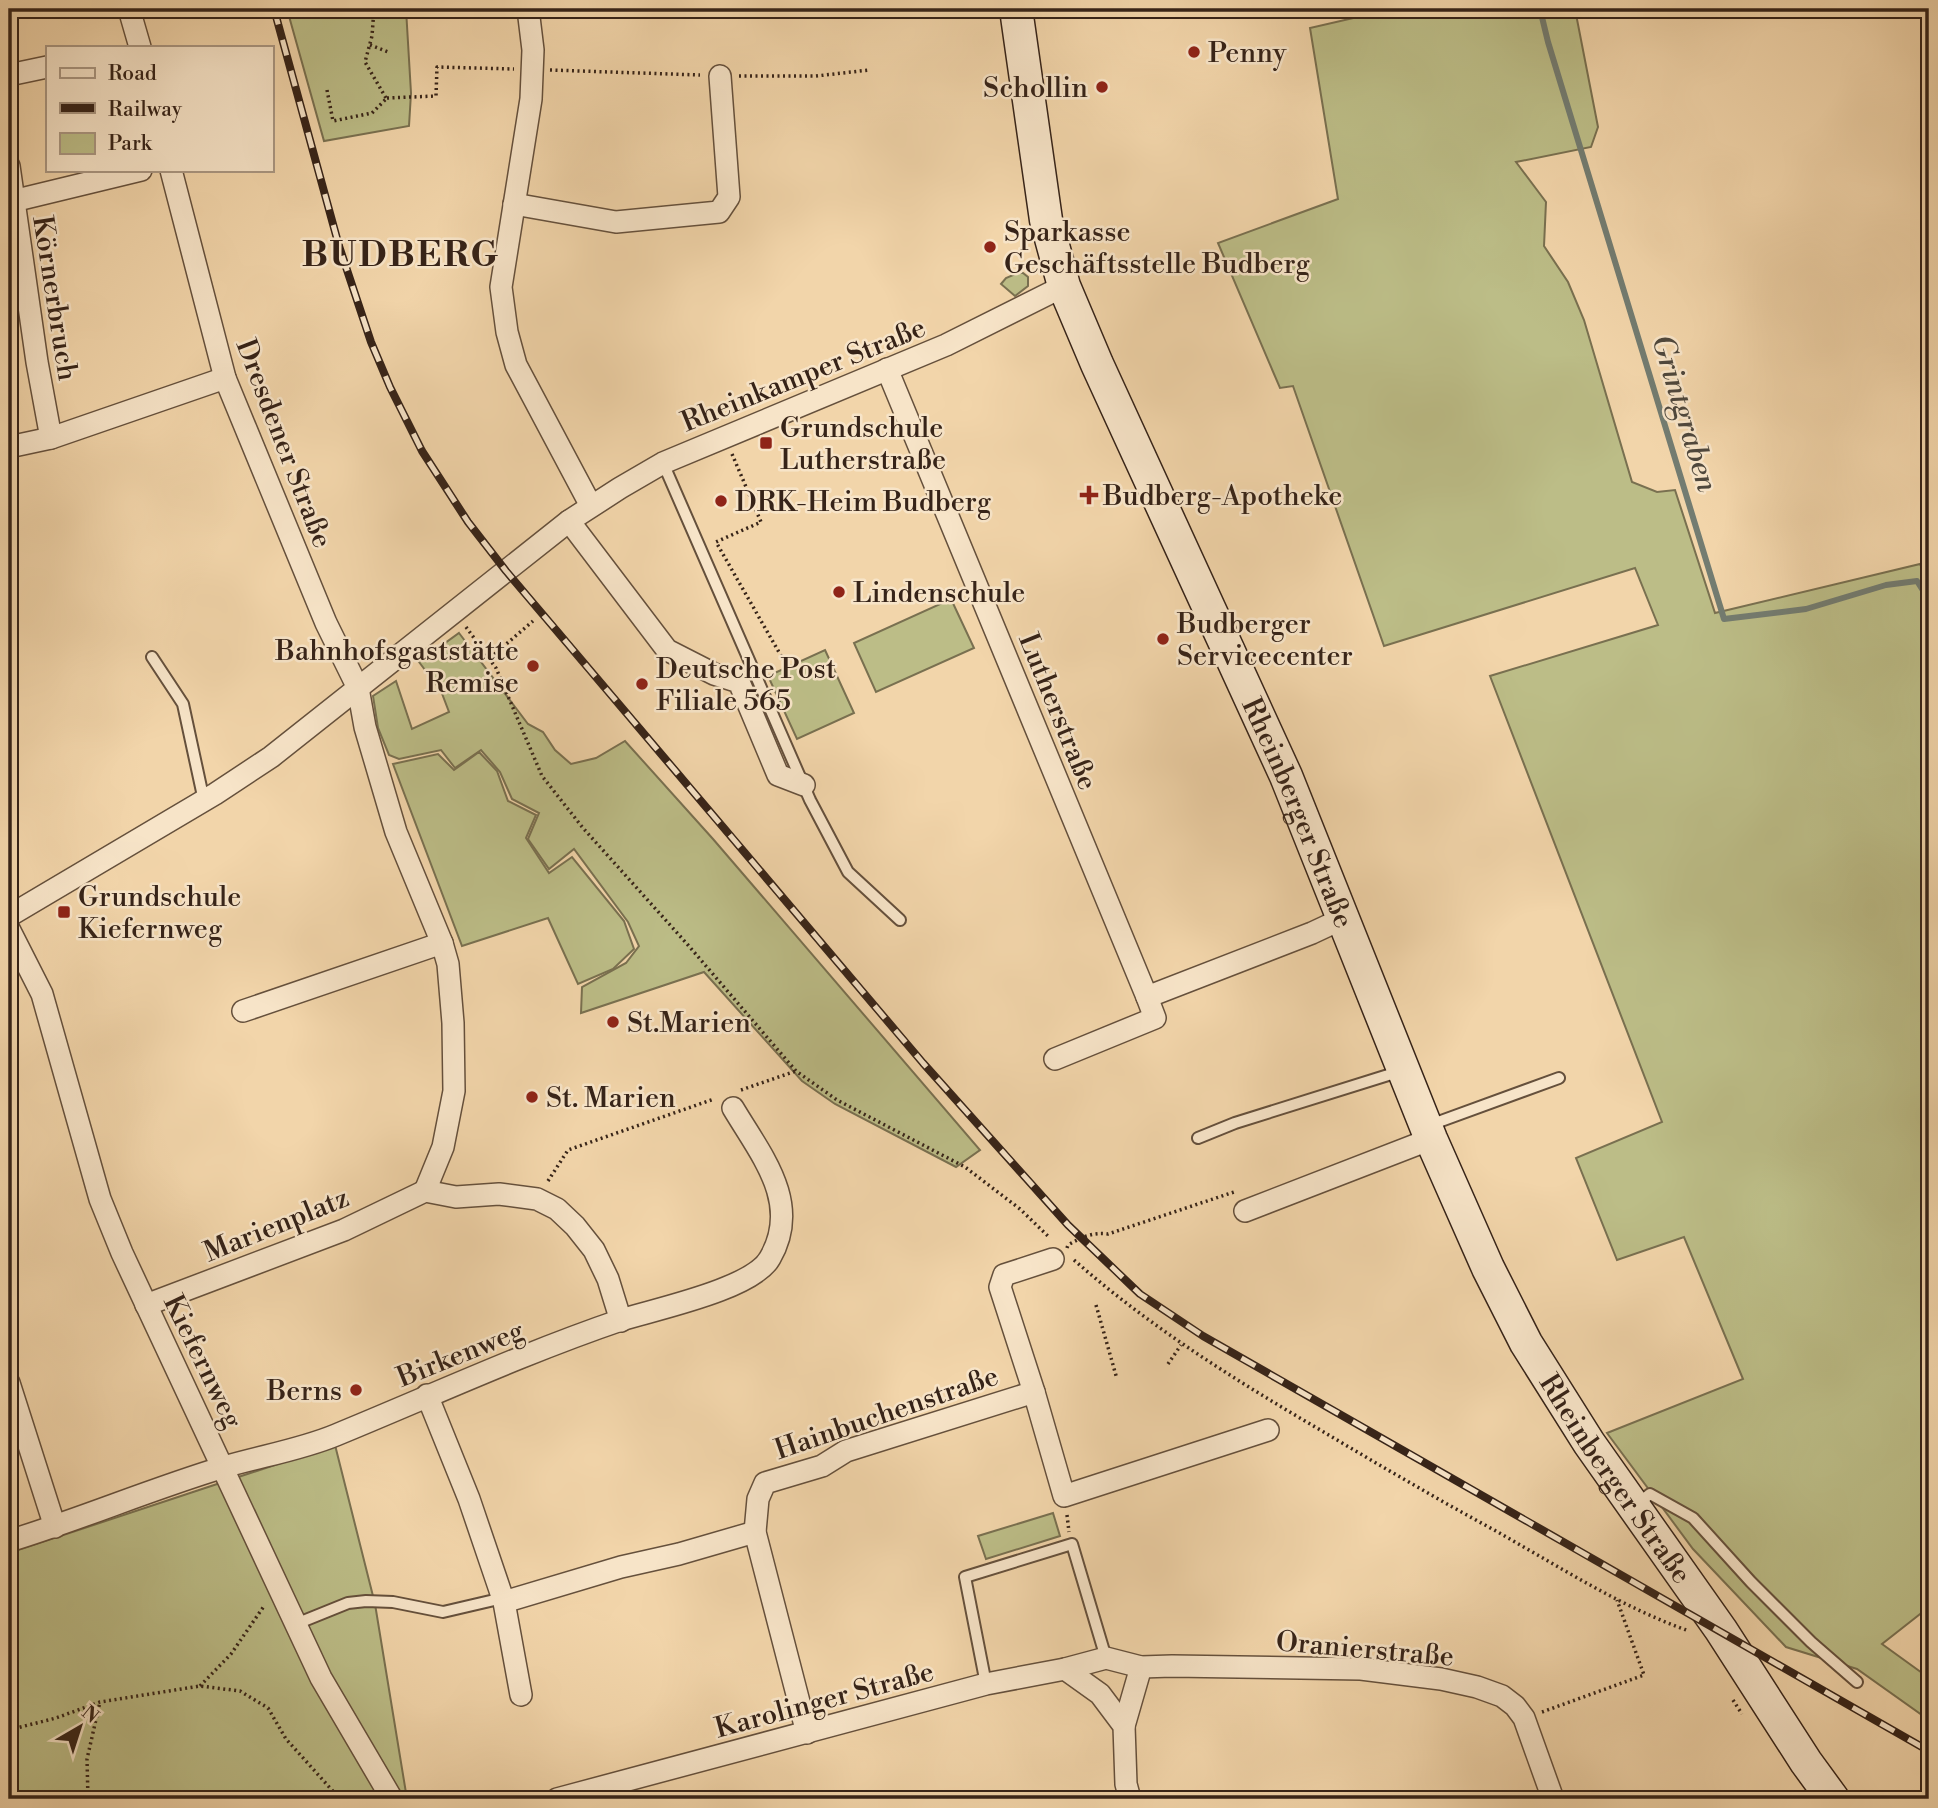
<svg xmlns="http://www.w3.org/2000/svg" width="1938" height="1808" viewBox="0 0 1938 1808" font-family="'Libre Bodoni',serif">
  <style>
    .green { fill: #bcbd87; stroke: #797050; stroke-width: 2 }
    .lines { fill: none; stroke-linecap: round; stroke-linejoin: round }
    .stream { stroke: #737c71; stroke-width: 6 }
    .lane-casing { stroke: #65503c; stroke-width: 14 }
    .street-casing { stroke: #65503c; stroke-width: 24 }
    .secondary-casing { stroke: #362318; stroke-width: 35 }
    .path { stroke: #362318; stroke-width: 3.5; stroke-dasharray: 2 3.5; stroke-linecap: butt }
    .lane { stroke: #f7e4c8; stroke-width: 10 }
    .street { stroke: #f7e4c8; stroke-width: 21 }
    .secondary { stroke: #f7e4c8; stroke-width: 32 }
    .rail-casing { stroke: #362318; stroke-width: 8 }
    .rail { stroke: #f7e4c8; stroke-width: 5; stroke-dasharray: 16; stroke-linecap: butt }
    .poi-dot { fill: #8f2418; stroke: #f7e4c8; stroke-width: 2.5 }
    .labels { text-anchor: middle; stroke-width: 5; stroke-linejoin: round; paint-order: stroke }
    .poi-label { font-size: 28px; fill: #362318; stroke: #f7e4c8; text-anchor: start }
    .street-label { font-size: 28px; fill: #362318; stroke: #f7e4c8 }
    .water-label { font-size: 30px; font-style: italic; fill: #4f483d; stroke: #f7e4c8 }
    .district-label { font-size: 35px; font-weight: bold; letter-spacing: 2px; fill: #362318; stroke: #f7e4c8 }
  </style>
  <rect width="100%" height="100%" fill="#f2d5aa"/>
  <filter id="stains"><feTurbulence type="fractalNoise" baseFrequency=".00286" numOctaves="4"/><feColorMatrix values="0 0 0 0 .2 0 0 0 0 .09 0 0 0 0 .02 0 0 0 .5 -.17"/></filter>
  <radialGradient id="worn" r=".72"><stop offset=".6" stop-color="#630" stop-opacity="0"/><stop offset="1" stop-color="#630" stop-opacity=".3"/></radialGradient>
  <!-- green -->
  <g class="green">
    <path d="M287,9H406L411,93L409,126L324,141Z"/>
    <path d="M1384,9H1575L1598,127L1591,147L1516,162L1546,202L1544,246L1568,282L1584,320L1632,482L1657,492L1675,490L1715,613L1920,564L1929,584V1607L1882,1644L1929,1678V1720L1857,1669L1786,1647L1693,1549L1607,1433L1743,1379L1684,1237L1617,1260L1576,1158L1662,1122L1490,676L1658,625L1635,568L1384,646L1293,386L1280,388L1218,243L1338,199L1310,28L1384,11Z"/>
    <path d="M1018,273H1023L1028,277V286L1015,296L1001,284L1006,278Z"/>
    <path d="M951,599L974,648L876,692L854,643Z"/>
    <path d="M459,633L528,724L543,732L555,750L571,764L596,758L625,741L713,839L980,1150L956,1167L835,1104L802,1081L704,972L581,1013L582,987L626,963L639,946L628,922L574,849L549,869L528,839L539,813L512,799L500,772L481,750L455,768L441,750L399,759L389,755L378,728L373,696L396,681L412,729L449,712L441,691L419,662Z"/>
    <path d="M825,650L854,713L797,739L768,676Z"/>
    <path d="M479,752L497,771L508,801L536,815L526,838L549,873L572,857L624,921L634,949L613,969L578,984L548,918L462,946L393,764L438,754L454,770Z"/>
    <path d="M335,1445L375,1604L407,1799H9V1553Z"/>
    <path d="M1053,1513L1060,1536L986,1559L978,1536Z"/>
  </g>
  <g class="lines">
    <!-- stream -->
    <path class="stream" d="M1540,9L1548,42L1724,619L1806,609L1886,585L1917,581L1929,600"/>
    <defs>
      <g id="lane">
        <path d="M663,463L810,800L848,872L900,920"/>
        <path d="M152,657L183,704L204,801"/>
        <path d="M1430,1125L1559,1078"/>
        <path d="M1198,1138L1235,1123L1401,1071"/>
        <path d="M1636,1505L1650,1494L1693,1518L1751,1582L1811,1642L1857,1682"/>
        <path d="M296,1624L348,1603L366,1601L393,1602L443,1612L503,1598"/>
        <path d="M986,1684L965,1577L1072,1544L1106,1658"/>
      </g>
      <g id="street">
        <path d="M129,9L140,47"/>
        <path d="M528,9L533,50L531,99L501,287L507,332L516,365L591,506"/>
        <path d="M9,75L47,67"/>
        <path d="M9,166L37,362L51,438"/>
        <path d="M171,170L225,378L326,623L358,688L365,727L396,832L442,943L448,964L453,1023L454,1091L443,1147L425,1191"/>
        <path d="M13,201L141,170"/>
        <path d="M514,204L616,222L719,212L729,197L720,76"/>
        <path d="M887,369L1147,997"/>
        <path d="M9,447L51,438L225,378"/>
        <path d="M569,521L667,650L714,674L739,682L778,775L804,785"/>
        <path d="M9,916L215,794L271,757L569,521L620,488L663,463L946,345L1064,286"/>
        <path d="M9,929L42,994L100,1199L122,1253L321,1678L392,1799"/>
        <path d="M243,1011L442,943"/>
        <path d="M1055,1059L1155,1018L1147,997L1312,933L1344,918"/>
        <path d="M1245,1211L1431,1139"/>
        <path d="M146,1305L344,1230L425,1191L456,1197L499,1194L537,1199L557,1209L575,1226L594,1250L608,1279L621,1321"/>
        <path d="M9,1383L55,1527"/>
        <path d="M1034,1392L1064,1496L1268,1430"/>
        <path d="M427,1395L469,1499L504,1602L521,1695"/>
        <path d="M9,1541C81,1519 151,1489 224,1467C261,1456 300,1450 336,1435C431,1396 524,1353 621,1320C656,1309 753,1289 770,1258C802,1203 761,1155 733,1108"/>
        <path d="M504,1602L621,1567L679,1554L755,1532"/>
        <path d="M1065,1669L1100,1694L1124,1726L1126,1784L1130,1799"/>
        <path d="M1124,1726L1141,1667"/>
        <path d="M807,1733L755,1532L758,1499L765,1483L822,1466L846,1451L1034,1392L1000,1287L1004,1275L1053,1259"/>
        <path d="M557,1799L986,1684L1065,1669L1106,1658L1141,1667L1172,1666L1361,1669L1441,1679L1477,1687L1502,1696L1515,1706L1524,1718L1553,1799"/>
      </g>
      <g id="secondary">
        <path id="s1" d="M1016,9L1046,220L1064,286L1097,364L1286,776L1431,1139L1488,1268L1526,1343L1589,1443L1721,1630L1806,1762L1833,1799"/>
      </g>
    </defs>
    <!-- lane casing -->
    <use href="#lane" class="lane-casing"/>
    <!-- street casing -->
    <use href="#street" class="street-casing"/>
    <!-- secondary casing -->
    <use href="#secondary" class="secondary-casing"/>
    <!-- path -->
    <g class="path">
      <path d="M374,9L372,36L365,62L386,98"/>
      <path d="M370,45L388,52"/>
      <path d="M550,70L700,75"/>
      <path d="M739,76H816L869,70"/>
      <path d="M327,90L333,121L372,113L387,98"/>
      <path d="M387,98L436,96L437,67L514,69"/>
      <path d="M732,454L761,522L716,542L784,661"/>
      <path d="M466,627L496,668L542,776L583,828L688,945L796,1071L837,1100L965,1167L1020,1209L1050,1238"/>
      <path d="M490,658L533,621"/>
      <path d="M741,1090L796,1071"/>
      <path d="M548,1181L568,1150L714,1099"/>
      <path d="M1067,1248L1068,1245C1082,1237 1093,1232 1108,1234L1234,1192L1235,1194"/>
      <path d="M1074,1260C1150,1327 1235,1380 1322,1431C1379,1465 1437,1499 1496,1531C1558,1566 1621,1607 1689,1631"/>
      <path d="M1096,1305L1117,1379"/>
      <path d="M1168,1364L1181,1345"/>
      <path d="M1067,1515L1069,1532"/>
      <path d="M200,1686L231,1654L264,1606"/>
      <path d="M1733,1700L1742,1714"/>
      <path d="M1542,1712L1644,1675L1617,1600"/>
      <path d="M9,1730L56,1718L100,1702L200,1686L240,1691L268,1708L286,1739L340,1799"/>
      <path d="M254,1792L264,1799"/>
      <path d="M88,1799L87,1759L100,1702"/>
    </g>
    <!-- lane -->
    <use href="#lane" class="lane"/>
    <!-- street -->
    <use href="#street" class="street"/>
    <!-- secondary -->
    <use href="#secondary" class="secondary"/>
    <defs>
      <path id="rail" d="M274,9L339,246L371,342L390,387L422,451L468,522L506,571L923,1063L1068,1225L1140,1294L1203,1336L1929,1751"/>
    </defs>
    <!-- rail casing -->
    <use href="#rail" class="rail-casing"/>
    <!-- rail -->
    <use href="#rail" class="rail"/>
  </g>
  <!-- markers -->
  <g class="poi-dot">
    <circle cx="1194" cy="52" r="7"/>
    <circle cx="1102" cy="87" r="7"/>
    <circle cx="990" cy="247" r="7"/>
    <rect x="759" y="436" width="14" height="14" rx="3.5"/>
    <path d="M1085.5 484.5h7v7h7v7h-7v7h-7v-7h-7v-7h7z"/>
    <circle cx="721" cy="501" r="7"/>
    <circle cx="839" cy="592" r="7"/>
    <circle cx="1163" cy="639" r="7"/>
    <circle cx="533" cy="666" r="7"/>
    <circle cx="642" cy="684" r="7"/>
    <rect x="57" y="905" width="14" height="14" rx="3.5"/>
    <circle cx="613" cy="1022" r="7"/>
    <circle cx="532" cy="1097" r="7"/>
    <circle cx="356" cy="1390" r="7"/>
  </g>
  <g class="labels">
    <!-- poi labels -->
    <g class="poi-label">
      <text x="1208" y="62">Penny</text>
      <text x="1088" y="97" text-anchor="end">Schollin</text>
      <text x="1004" y="241">Sparkasse<tspan x="1004" dy="32">Geschäftsstelle Budberg</tspan></text>
      <text x="780" y="437">Grundschule<tspan x="780" dy="32">Lutherstraße</tspan></text>
      <text x="1103" y="505">Budberg-Apotheke</text>
      <text x="735" y="511">DRK-Heim Budberg</text>
      <text x="853" y="602">Lindenschule</text>
      <text x="1177" y="633">Budberger<tspan x="1177" dy="32">Servicecenter</tspan></text>
      <text x="519" y="660" text-anchor="end">Bahnhofsgaststätte<tspan x="519" dy="32">Remise</tspan></text>
      <text x="656" y="678">Deutsche Post<tspan x="656" dy="32">Filiale 565</tspan></text>
      <text x="78" y="906">Grundschule<tspan x="78" dy="32">Kiefernweg</tspan></text>
      <text x="627" y="1032">St.Marien</text>
      <text x="546" y="1107">St. Marien</text>
      <text x="342" y="1400" text-anchor="end">Berns</text>
    </g>
    <!-- street labels -->
    <g class="street-label">
      <text transform="translate(56 298) rotate(81)" y="10">Körnerbruch</text>
      <text transform="translate(803 374) rotate(-22)" y="10">Rheinkamper Straße</text>
      <text transform="translate(285 443) rotate(69)" y="10">Dresdener Straße</text>
      <text transform="translate(1059 711) rotate(68)" y="10">Lutherstraße</text>
      <text dy="10" stroke="none"><textPath href="#s1" startOffset="858">Rheinberger Straße</textPath></text>
      <text transform="translate(276 1224) rotate(-22)" y="10">Marienplatz</text>
      <text transform="translate(460 1353) rotate(-22)" y="10">Birkenweg</text>
      <text transform="translate(204 1361) rotate(64)" y="10">Kiefernweg</text>
      <text transform="translate(886 1412) rotate(-19)" y="10">Hainbuchenstraße</text>
      <text dy="10" stroke="none"><textPath href="#s1" startOffset="1598">Rheinberger Straße</textPath></text>
      <text transform="translate(1365 1648) rotate(5)" y="10">Oranierstraße</text>
      <text transform="translate(824 1699) rotate(-15)" y="10">Karolinger Straße</text>
    </g>
    <!-- water labels -->
    <g class="water-label">
      <text transform="translate(1685 413) rotate(73)" y="10">Grintgraben</text>
    </g>
    <!-- district labels -->
    <g class="district-label">
      <text x="401" y="266">BUDBERG</text>
    </g>
  </g>
  <!-- margin -->
  <rect width="1938" height="1808" fill="none" stroke="#f2d5aa" stroke-width="35"/>
  <rect x="10" y="10" width="1917" height="1787" fill="none" stroke="#362318" stroke-width="3.5"/>
  <rect x="18" y="18" width="1903" height="1773" fill="none" stroke="#362318" stroke-width="2"/>
  <!-- legend -->
  <rect x="46" y="46" width="228" height="126" fill="#f7e4c8" stroke="#aa9782" stroke-width="2"/>
  <rect x="60" y="68" width="35" height="10" fill="#f7e4c8" stroke="#aa9782" stroke-width="2"/>
  <text x="108" y="80" font-size="21" fill="#362318">Road</text>
  <rect x="60" y="103" width="35" height="10" fill="#362318" stroke="#aa9782" stroke-width="2"/>
  <text x="108" y="116" font-size="21" fill="#362318">Railway</text>
  <rect x="60" y="133" width="35" height="21" fill="#bcbd87" stroke="#aa9782" stroke-width="2"/>
  <text x="108" y="150" font-size="21" fill="#362318">Park</text>
  <!-- north arrow -->
  <g transform="translate(80 1727) rotate(39)" stroke="#f7e4c8" stroke-width="5" paint-order="stroke">
  <path d="M0-5L12 26L0 18L-12 26Z" fill="#362318"/>
  <text y="-10" font-size="19" font-weight="bold" text-anchor="middle" fill="#362318">N</text>
  </g>
  <rect width="100%" height="100%" filter="url(#stains)"/>
  <rect width="100%" height="100%" fill="url(#worn)"/>
</svg>
